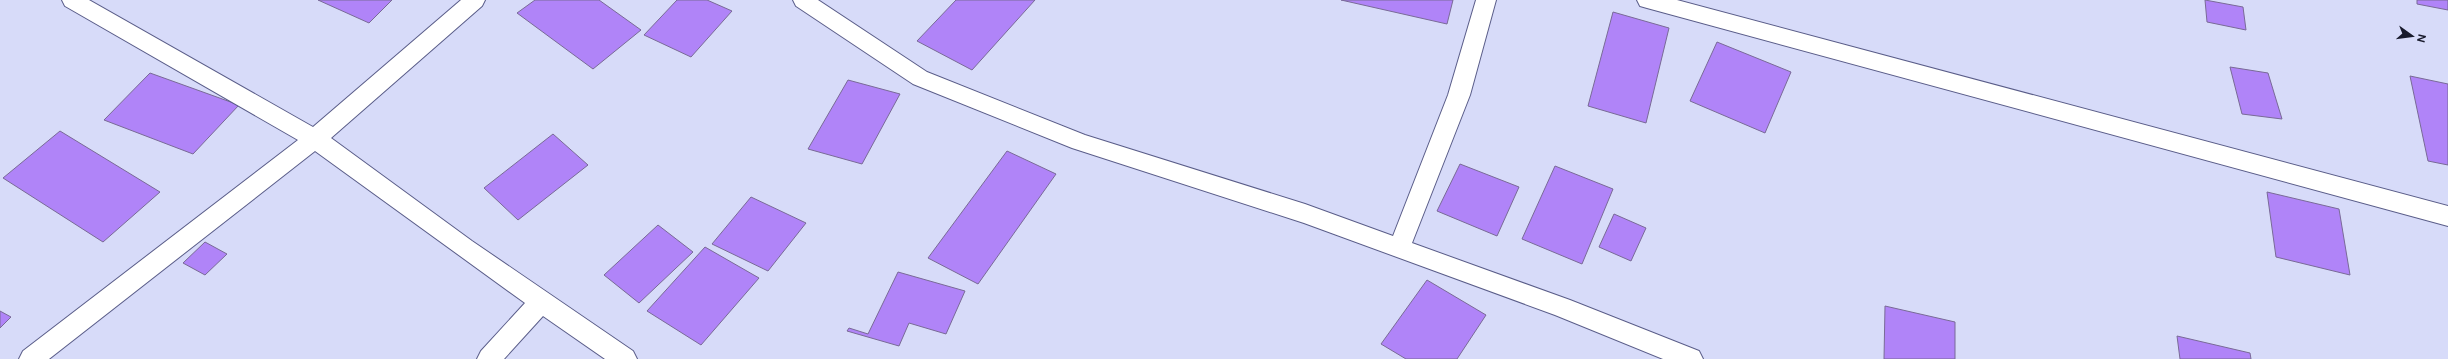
<svg xmlns="http://www.w3.org/2000/svg" width="2448" height="359" viewBox="0 0 2448 359" font-family="'DM Sans',sans-serif">
  <style>
    .building { fill: #b084f8; stroke: #796a97 }
    .lines { fill: none; stroke-linecap: round; stroke-linejoin: round }
    .street-casing { stroke: #5a5d89; stroke-width: 2 }
    .street { fill: #fff; fill-rule: evenodd }
  </style>
  <rect width="100%" height="100%" fill="#d7dbf9"/>
  <!-- building -->
  <g class="building">
    <path d="M318,0H392L369,23Z"/>
    <path d="M535,0H599L641,30L593,69L517,13Z"/>
    <path d="M677,0H707L732,11L691,57L644,35Z"/>
    <path d="M956,0H1035L972,70L917,41Z"/>
    <path d="M1341,0H1453L1447,24Z"/>
    <path d="M2205,0L2243,7L2246,30L2207,22Z"/>
    <path d="M2417,0H2448V10L2417,4Z"/>
    <path d="M1613,12L1669,28L1646,123L1588,106Z"/>
    <path d="M1717,42L1791,72L1765,133L1690,101Z"/>
    <path d="M2230,67L2268,73L2282,119L2242,114Z"/>
    <path d="M150,73L239,105L193,154L104,120Z"/>
    <path d="M2410,76L2448,84V165L2428,161Z"/>
    <path d="M848,80L900,94L862,164L808,149Z"/>
    <path d="M60,131L160,192L103,242L3,178Z"/>
    <path d="M553,134L588,165L518,220L484,188Z"/>
    <path d="M1007,151L1056,174L978,284L928,258Z"/>
    <path d="M1460,164L1519,187L1497,236L1437,211Z"/>
    <path d="M1555,166L1613,189L1582,264L1522,239Z"/>
    <path d="M2267,192L2339,209L2350,275L2276,257Z"/>
    <path d="M751,197L806,223L768,271L712,244Z"/>
    <path d="M1614,214L1646,228L1631,261L1599,247Z"/>
    <path d="M658,225L693,252L639,303L604,275Z"/>
    <path d="M205,242L227,254L205,275L183,263Z"/>
    <path d="M705,247L759,278L701,345L647,311Z"/>
    <path d="M898,272L965,291L946,334L909,323L899,346L847,331L849,328L868,334Z"/>
    <path d="M1427,280L1486,315L1457,359H1406L1381,344Z"/>
    <path d="M1885,306L1955,322V359H1884Z"/>
    <path d="M0,311L11,317L0,328Z"/>
    <path d="M2177,336L2250,353L2251,359H2180Z"/>
  </g>
  <g class="lines">
    <defs>
      <g id="street">
        <path d="M62,0H89L313,127L461,0H485L482,6L331,138L472,241L633,351L637,359H605L543,316L504,359H477L481,351L525,303L315,151L49,359H19L23,351L298,140L65,6Z"/>
        <path d="M793,0H818L927,72L1085,135L1305,204L1393,236L1448,95L1476,0H1496L1470,95L1412,243L1570,300L1699,351L1703,359H1663L1555,315L1304,223L1072,148L913,84L796,6Z"/>
        <path d="M1637,0H1677L2448,206V226L1647,8L1640,6Z"/>
      </g>
    </defs>
    <!-- street casing -->
    <use href="#street" class="street-casing"/>
    <!-- street -->
    <use href="#street" class="street"/>
  </g>
  <!-- north arrow -->
  <g transform="translate(2412 36) rotate(104)" stroke="#d7dbf9" stroke-width="3" paint-order="stroke">
  <path d="M0-3L7 15L0 10L-7 15Z" fill="#181a2c"/>
  <text y="-6" font-size="11" font-weight="bold" text-anchor="middle" fill="#181a2c">N</text>
  </g>
</svg>
